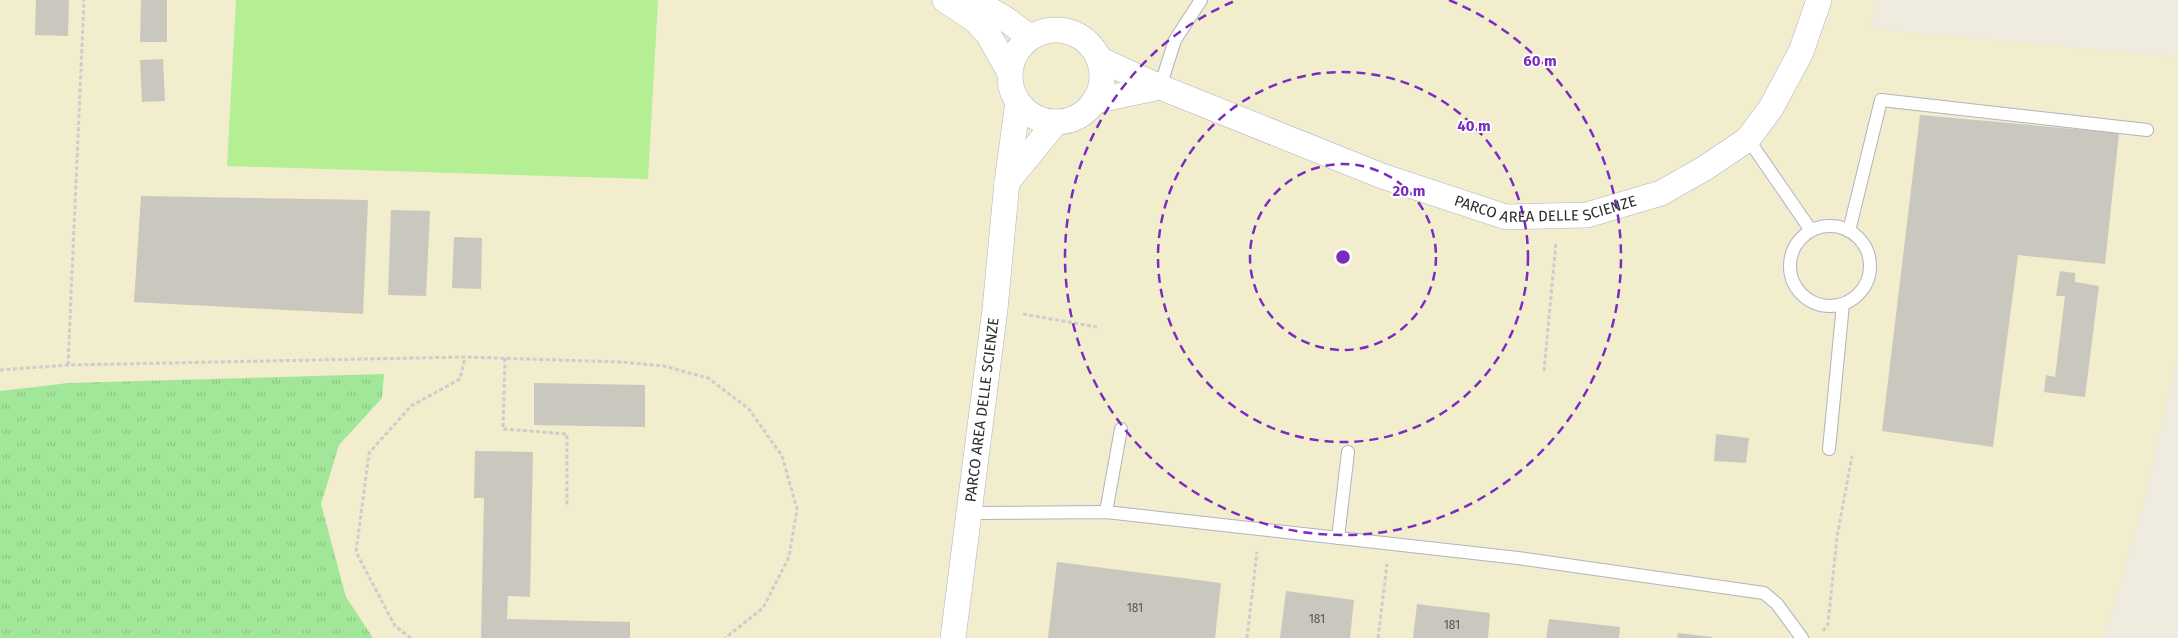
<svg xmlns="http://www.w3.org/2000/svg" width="2178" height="638" viewBox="0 0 2178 638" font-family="'Fira Sans',sans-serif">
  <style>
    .education { fill: #f1edcd }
    .grass { fill: url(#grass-tufts) }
    .pitch { fill: #b5ef94 }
    .building { fill: #cac8be }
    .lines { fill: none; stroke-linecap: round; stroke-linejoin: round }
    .lane-casing { stroke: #b3b2c1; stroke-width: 14 }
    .street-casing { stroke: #b3b2c1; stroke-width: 26 }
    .path { stroke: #cdcdcd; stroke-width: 3; stroke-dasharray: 4 2.5; stroke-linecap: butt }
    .lane { stroke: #fff; stroke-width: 12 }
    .street { stroke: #fff; stroke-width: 25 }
    .ring { fill: none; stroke: #7b2cbf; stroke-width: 2.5; stroke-dasharray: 9 6 }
    .labels { text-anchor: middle; stroke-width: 4; stroke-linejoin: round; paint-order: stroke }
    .number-label { font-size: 12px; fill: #545451 }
    .street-label { font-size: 15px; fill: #2d2d2d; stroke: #fff }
    .centre { fill: #7b2cbf; stroke: #fff; stroke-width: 2.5 }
    .ring-label { font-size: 15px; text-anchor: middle; font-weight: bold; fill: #7b2cbf; stroke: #fff; stroke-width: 4; stroke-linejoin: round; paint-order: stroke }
  </style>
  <defs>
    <pattern id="grass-tufts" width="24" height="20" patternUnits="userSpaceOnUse" patternTransform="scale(1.25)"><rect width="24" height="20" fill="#a2e799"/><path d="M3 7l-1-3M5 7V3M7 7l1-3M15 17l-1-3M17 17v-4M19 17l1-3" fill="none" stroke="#8cc684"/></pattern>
  </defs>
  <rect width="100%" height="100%" fill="#efebde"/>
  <!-- education -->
  <path class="education" d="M0,0H1875L1871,29L2178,57V350L2146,494L2104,638H0Z"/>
  <!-- grass -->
  <path class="grass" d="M384,374L382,398L339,445L321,504L346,597L373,638H0V391L69,383Z"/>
  <!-- pitch -->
  <path class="pitch" d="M236,0H658L648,179L227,166Z"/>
  <!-- building -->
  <g class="building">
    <path d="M36,0H69L68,36L35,35Z"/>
    <path d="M141,0H167V42H140Z"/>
    <path d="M163,59L165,101L142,102L140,60Z"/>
    <path d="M1920,115L2119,133L2105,264L2018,255L1993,447L1882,431Z"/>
    <path d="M141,196L368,200L363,314L134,302Z"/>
    <path d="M391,210L430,211L426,296L388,295Z"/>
    <path d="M454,237L482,238L481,289L452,288Z"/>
    <path d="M2060,271L2075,273V282L2099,286L2085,397L2044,392L2046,375L2055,377L2065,296H2056Z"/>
    <path d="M534,383L645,385V427L534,425Z"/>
    <path d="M1716,434L1749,438L1746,463L1714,461Z"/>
    <path d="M475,451L533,452L530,597L508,596L507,619L630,622V638H481L484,498H474Z"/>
    <path d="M1057,562L1221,583L1215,638H1048Z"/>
    <path d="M1286,591L1354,600L1350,638H1280Z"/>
    <path d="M1417,604L1490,613L1488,638H1413Z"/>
    <path d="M1549,619L1620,627L1619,638H1546Z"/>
    <path d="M1678,633L1712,637V638H1677Z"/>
  </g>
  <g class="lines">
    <defs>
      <g id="lane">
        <path d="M1160,87L1175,40L1201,0"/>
        <path d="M1748,139L1810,229"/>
        <circle cx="1830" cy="266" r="40"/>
        <path d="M1849,231L1881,100L2147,130"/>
        <path d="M1829,449L1843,304"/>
        <path d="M1106,512L1121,429"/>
        <path d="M969,513L1106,512L1518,558L1764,593L1777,604L1802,638"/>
        <path d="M1338,538L1348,452"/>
      </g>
      <g id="street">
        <path d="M945,0L975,20L988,34L1009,71"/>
        <path d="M973,0L1004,18L1030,37"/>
        <circle cx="1056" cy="76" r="46"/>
        <path id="s1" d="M1099,59L1160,87L1382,176L1506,217L1587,215L1661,193L1705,168L1748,139L1771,108L1801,52L1819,0"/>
        <path d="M1094,101L1160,87"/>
        <path d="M1007,182L1056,122"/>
        <path id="s2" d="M953,638L995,309L1007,182L1018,102"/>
      </g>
    </defs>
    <!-- lane casing -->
    <use href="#lane" class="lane-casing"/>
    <!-- street casing -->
    <use href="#street" class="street-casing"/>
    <!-- path -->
    <g class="path">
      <path d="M1023,314L1097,327"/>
      <path d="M505,358L503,429L567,434V507"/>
      <path d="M68,365L84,0"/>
      <path d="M0,370L68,365L465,357L621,362L664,366L708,378L749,409L782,456L797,509L789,557L763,608L725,638"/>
      <path d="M1544,371L1556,243"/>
      <path d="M1823,631L1828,624L1837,537L1852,456"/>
      <path d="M411,638L395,626L356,552L369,453L411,406L460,379L465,357"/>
      <path d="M1247,638L1257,552"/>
      <path d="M1378,638L1387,564"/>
    </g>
    <!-- lane -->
    <use href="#lane" class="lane"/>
    <!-- street -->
    <use href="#street" class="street"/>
  </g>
  <!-- distance rings -->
  <g class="ring">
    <circle cx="1343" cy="257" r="93"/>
    <circle cx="1343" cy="257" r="185"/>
    <path d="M1449 0A278 278 0 1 1 1237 0"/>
  </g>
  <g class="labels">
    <!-- number labels -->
    <g class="number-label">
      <text x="1135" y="612">181</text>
      <text x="1317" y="623">181</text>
      <text x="1452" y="629">181</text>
    </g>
    <!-- street labels -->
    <g class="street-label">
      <text dy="5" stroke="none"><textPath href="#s1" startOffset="476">PARCO AREA DELLE SCIENZE</textPath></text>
      <text dy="5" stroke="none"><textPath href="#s2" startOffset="230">PARCO AREA DELLE SCIENZE</textPath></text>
    </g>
  </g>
  <circle cx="1343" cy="257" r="8" class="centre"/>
  <g class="ring-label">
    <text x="1540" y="66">60 m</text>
    <text x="1474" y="131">40 m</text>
    <text x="1409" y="196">20 m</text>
  </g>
</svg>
